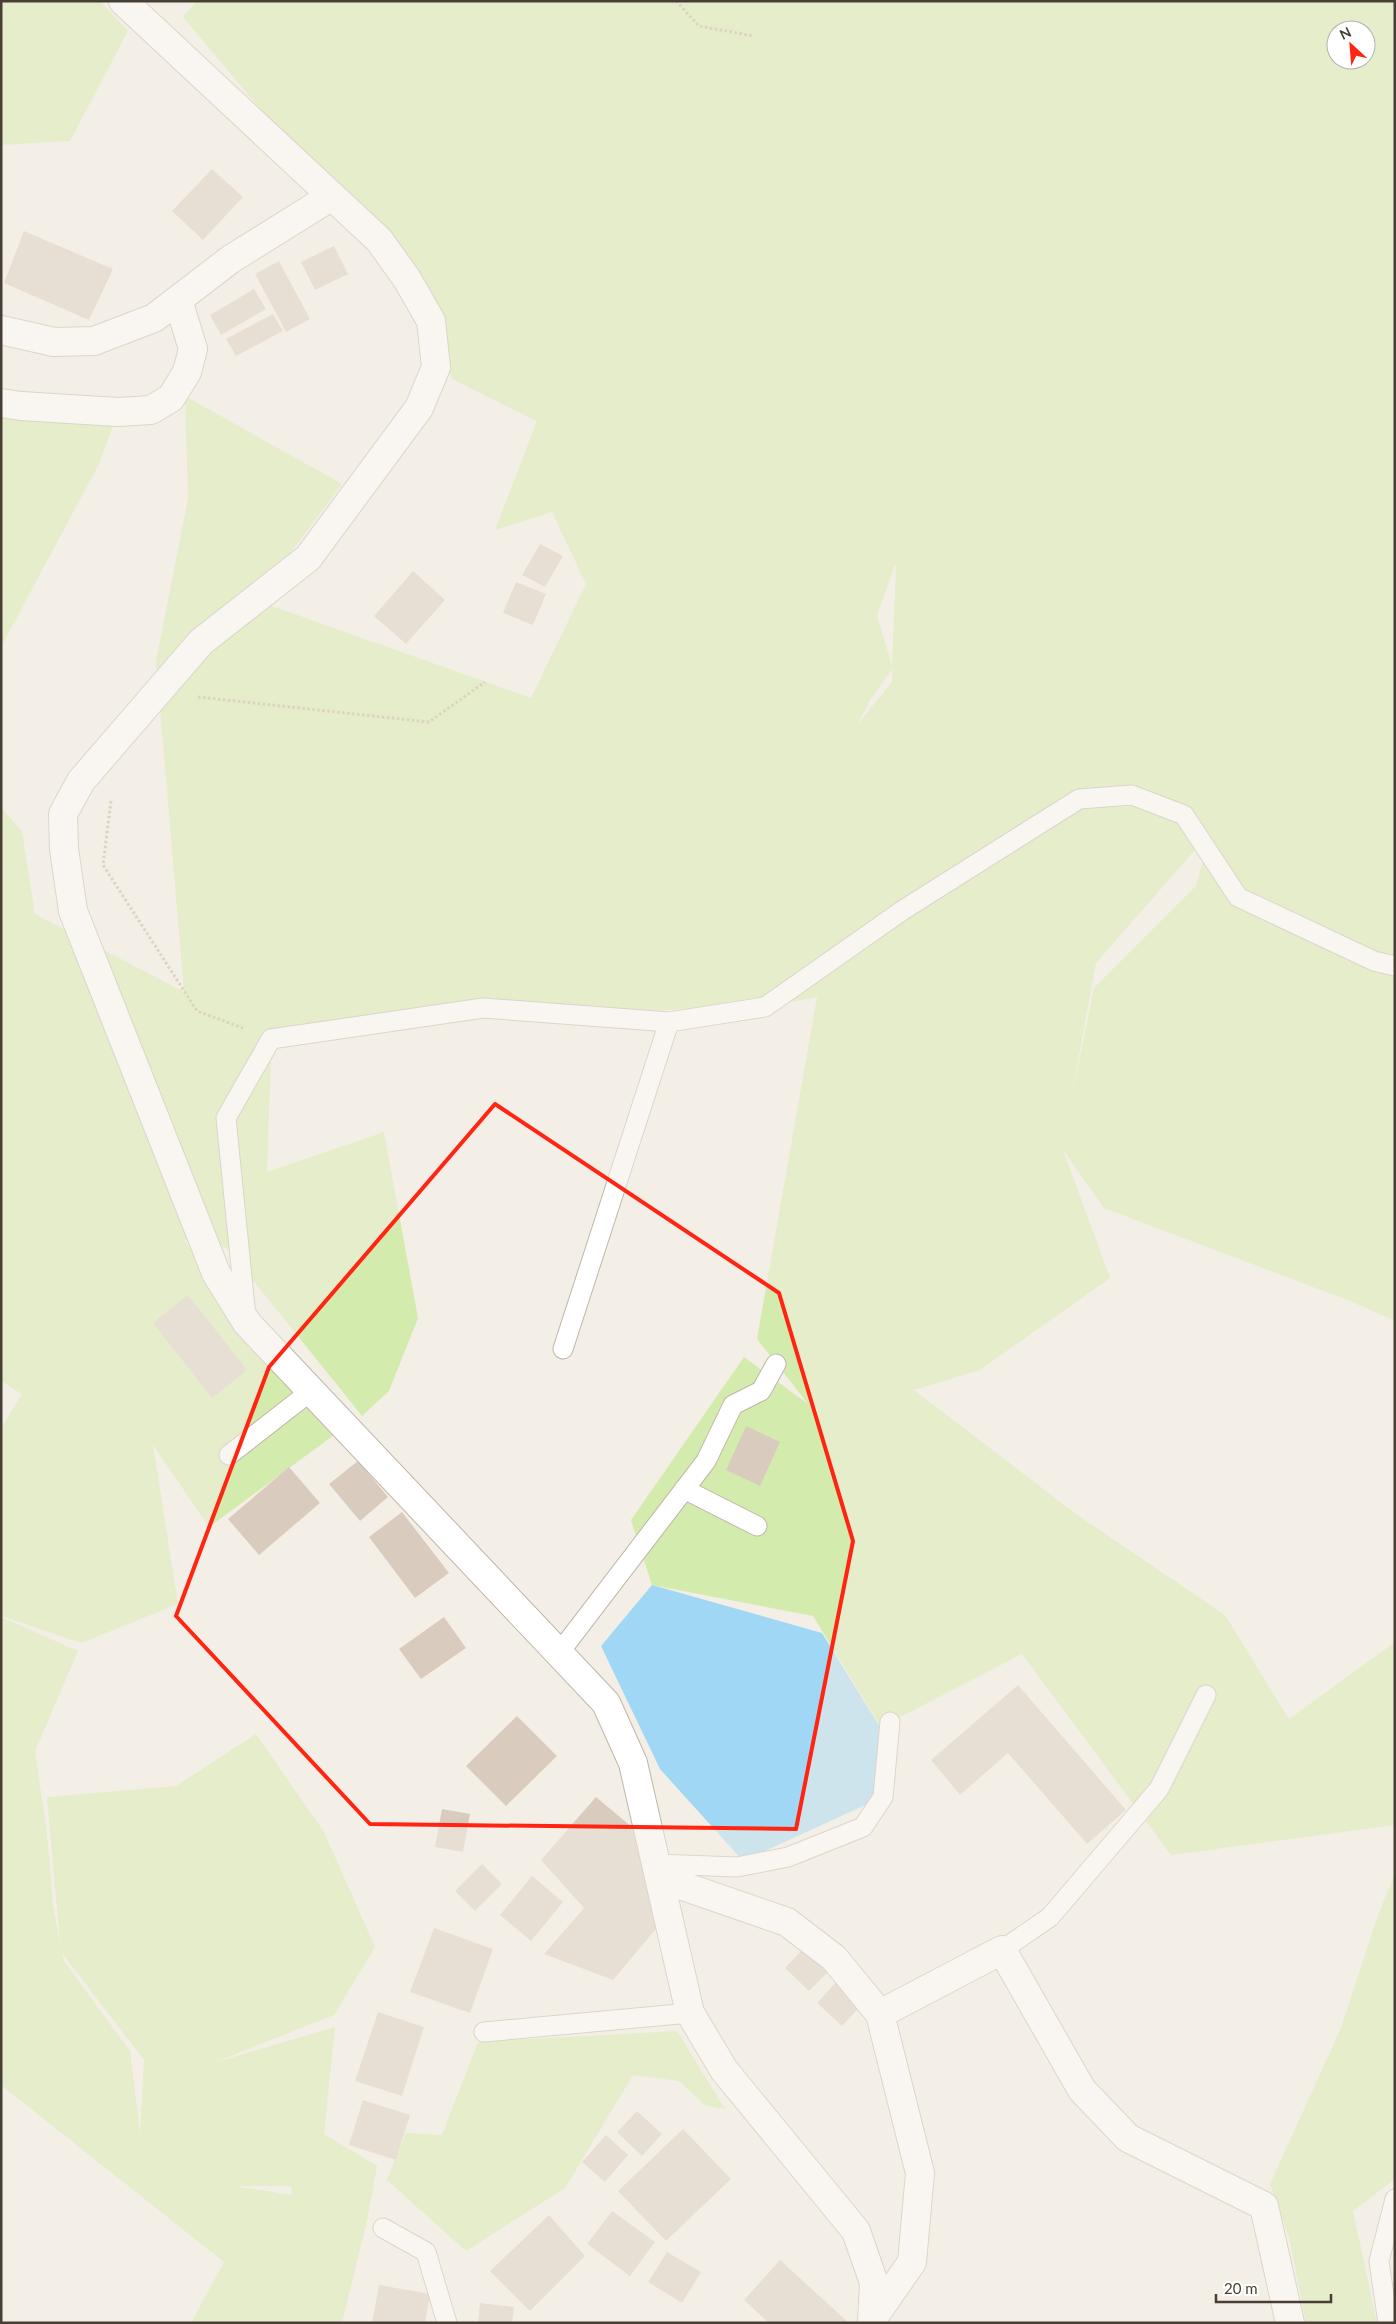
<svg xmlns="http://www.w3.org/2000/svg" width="1396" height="2324" viewBox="0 0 1396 2324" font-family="Lato,sans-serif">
<rect width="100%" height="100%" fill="#f4efe6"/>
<!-- green -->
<path fill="#d3ebac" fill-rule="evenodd" d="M1 1H100L128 31 70 141 1 145Z
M197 1H1395V1321L1350 1301 1104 1208 1063 1150 1110 1278 980 1370 914 1390 1076 1514 1225 1615 1289 1719 1395 1642V1825L1171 1855 1022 1654 881 1727 813 1616 652 1585 631 1520 744 1357 808 1404 757 1339 817 997 776 1005 272 1028 267 1172 384 1132 418 1318 389 1391 362 1416 227 1248 184 1240 279 1370 334 1435 209 1527 153 1445 178 1604 81 1643 1 1616V1428L22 1394 1 1381V807L22 832 35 914 184 992 156 661 188 499 185 396 342 484 255 600 531 698 586 584 552 512 495 530 537 421 452 379 431 321 349 193 337 200 183 17ZM1336 30H1366V60H1336ZM895 565 896 566 892 666 877 615ZM892 669V682L857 725 872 697ZM1210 833 1196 886 1094 988 1070 1105 1096 963Z
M1 402 118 412 99 464 1 647Z
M1 1617 78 1651 35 1751 47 1834 53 1904 60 1943 47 1797 176 1786 256 1734 324 1832 375 1947 334 2015 213 2063 335 2027 324 2134 377 2166 367 2221 342 2323H191L224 2262 1 2085ZM62 1953 144 2060 140 2134 130 2051 64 1961ZM291 2186 292 2195 240 2187V2186Z
M1395 1873V2179L1353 2211 1377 2323H1306L1289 2237 1270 2184 1341 2028 1377 1918Z
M677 2031 725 2109 706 2106 679 2081 633 2075 565 2188 466 2251 387 2180 406 2133 442 2135 478 2042Z"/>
<!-- water -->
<path fill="#9fd7f4" d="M652 1585 822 1633 880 1727 883 1797 743 1861 660 1769 601 1646Z"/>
<!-- building -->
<path fill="#d9ccbe" d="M212 169 243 197 203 240 172 211Z
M24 231 113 269 89 320 4 283Z
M334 246 348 274 315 290 301 262Z
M279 261 310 319 286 332 255 274Z
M254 289 266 309 221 335 210 315Z
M273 314 283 331 236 356 226 339Z
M540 544 563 556 545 587 522 575Z
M413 571 445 600 406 644 374 616Z
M516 582 546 594 533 625 503 613Z
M188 1295 247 1370 212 1398 153 1323Z
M746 1426 780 1442 760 1486 726 1470Z
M358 1461 388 1497 360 1521 329 1484Z
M289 1467 320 1503 259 1555 228 1519Z
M402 1512 449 1573 415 1598 369 1537Z
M444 1617 466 1648 421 1679 399 1649Z
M1018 1685 1126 1810 1087 1844 1008 1753 960 1795 931 1760Z
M517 1716 557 1756 506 1806 466 1766Z
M596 1797 639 1833 661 1923 613 1980 544 1954 584 1908 541 1860Z
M442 1809 470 1814 463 1852 435 1847Z
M482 1864 502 1884 475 1911 455 1891Z
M532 1876 563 1902 531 1941 500 1915Z
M434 1928 493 1949 470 2013 410 1992Z
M805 1947 830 1970 809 1991 785 1968Z
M837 1981 862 2005 842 2026 817 2003Z
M378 2012 424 2027 402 2096 355 2081Z
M363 2100 410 2115 396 2160 349 2145Z
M637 2111 662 2134 642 2156 617 2132Z
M683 2129 731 2179 666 2241 618 2191Z
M606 2135 628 2155 605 2182 582 2162Z
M612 2211 655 2242 630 2276 587 2244Z
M549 2215 585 2256 530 2311 490 2271Z
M667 2252 701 2272 682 2303 648 2282Z
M780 2260 849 2323H769L744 2300Z
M379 2285 430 2294 425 2323H372Z
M480 2303 514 2307 512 2323H478Z"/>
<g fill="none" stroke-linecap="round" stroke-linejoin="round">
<!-- lane casing -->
<g stroke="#c0b6a8" stroke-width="21">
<path id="lane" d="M669 1022 765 1007 903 910 1079 799 1132 795 1184 815 1238 897 1374 961 1395 966
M246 1317 226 1118 271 1039 483 1008 669 1022 563 1349
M229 1455 311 1391
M684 1489 757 1526
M559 1653 706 1461 733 1405 761 1391 776 1364
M656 1864 737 1867 788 1857 863 1827 883 1797 890 1722
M1002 1950 1050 1917 1159 1789 1206 1695
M484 2032 690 2013
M383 2228 426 2252 447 2323
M1388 2323 1379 2261 1395 2199"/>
</g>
<!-- street casing -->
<g stroke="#c0b6a8" stroke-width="30">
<path id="street" d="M123 1 379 240 407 279 431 321 436 367 419 408 308 558 201 642 81 781 63 814 64 849 73 911 216 1273 247 1323 606 1703 633 1763 690 2013 724 2070 856 2231 874 2283 872 2323
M1 330 54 342 94 341 154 318 231 259 332 196
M1 403 21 406 118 412 151 410 171 398 187 372 193 349 178 300
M660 1878 787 1922 834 1958 880 2014
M873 2318 912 2262 920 2173 880 2014 1002 1950 1082 2090 1128 2138 1264 2206 1290 2323"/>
</g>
<!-- path -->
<path stroke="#c2b198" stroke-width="3" stroke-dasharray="2.5 2.5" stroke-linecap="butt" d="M676 1 699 26 754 36
M198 697 429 722 485 682
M111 801 103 865 197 1011 243 1028"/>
<!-- lane -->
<use href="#lane" stroke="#fff" stroke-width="19"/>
<!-- street -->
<use href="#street" stroke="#fff" stroke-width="28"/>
</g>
<!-- marked area -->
<path d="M0 0H1396V2324H0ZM495 1104 779 1293 853 1541 796 1829 370 1824 176 1616 269 1367Z" fill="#f4efe6" fill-opacity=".55" fill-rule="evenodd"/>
<path fill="none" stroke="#ff2512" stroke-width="4" stroke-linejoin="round" d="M495 1104 779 1293 853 1541 796 1829 370 1824 176 1616 269 1367Z"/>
<!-- border -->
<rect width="1396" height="2324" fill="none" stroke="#473f35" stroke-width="5"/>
<!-- north arrow -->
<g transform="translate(1351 45) rotate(334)"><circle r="24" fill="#ffffff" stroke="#b5b2ae"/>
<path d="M0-4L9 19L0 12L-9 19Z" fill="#ff2512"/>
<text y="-8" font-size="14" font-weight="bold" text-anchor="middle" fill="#473f35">N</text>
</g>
<!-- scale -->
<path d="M1216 2294v8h115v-8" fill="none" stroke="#473f35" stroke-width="2.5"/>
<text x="1224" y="2294" font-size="15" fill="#473f35" stroke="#ffffff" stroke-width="4" paint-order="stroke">20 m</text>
</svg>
